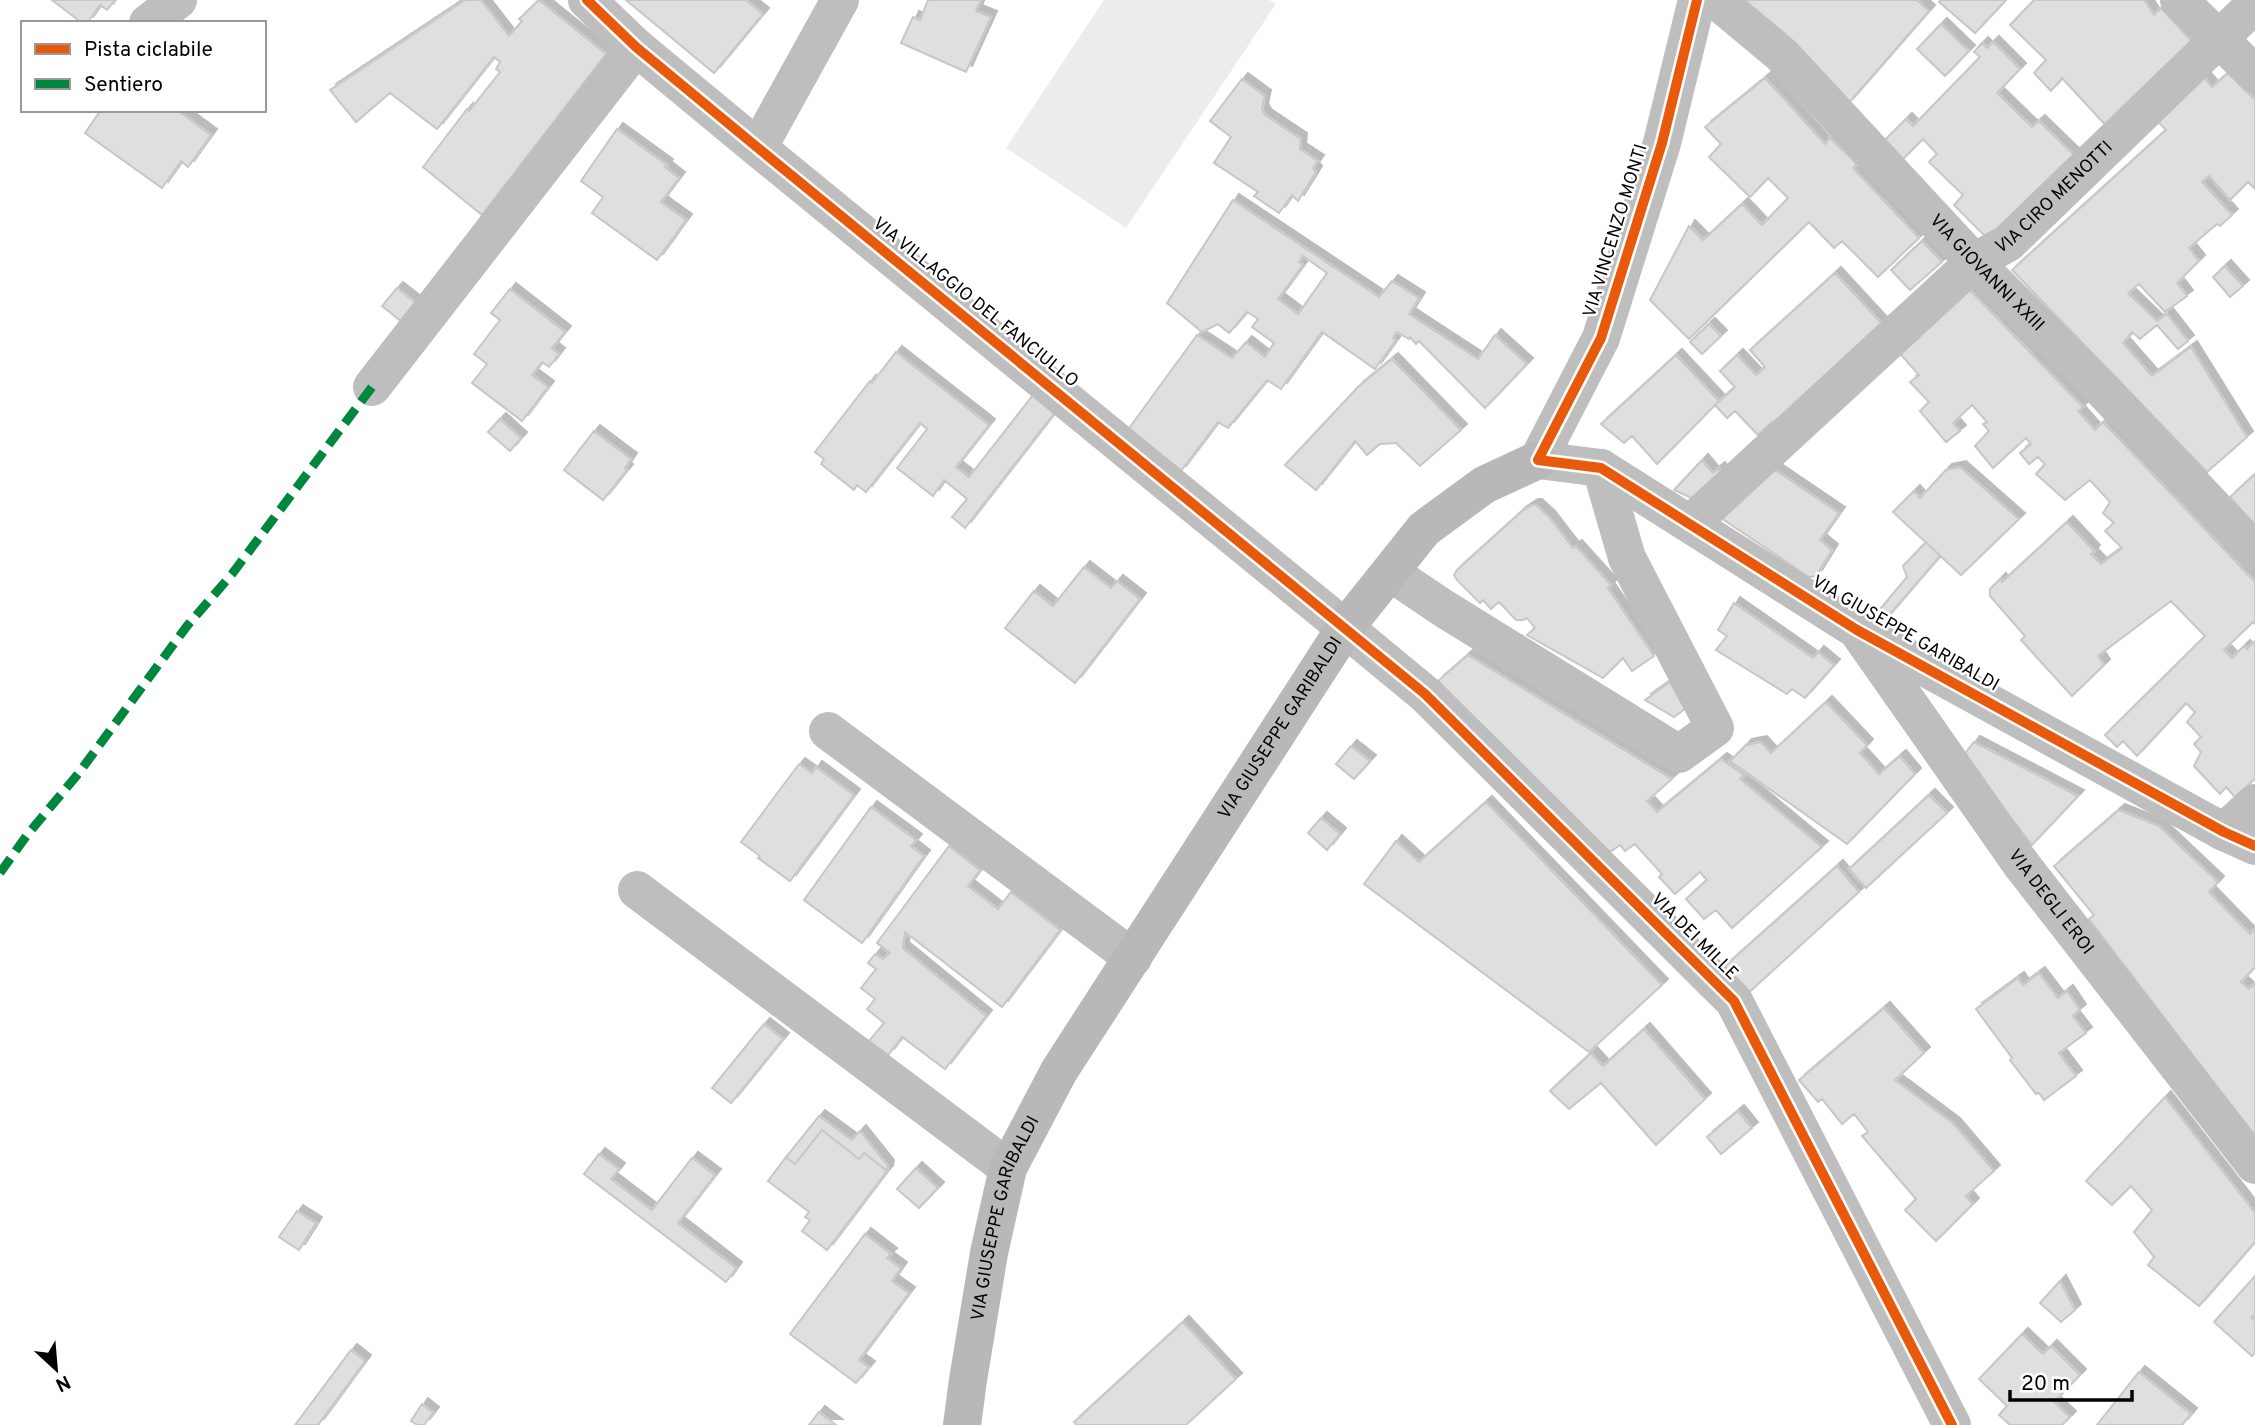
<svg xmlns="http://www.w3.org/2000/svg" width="2255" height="1425" viewBox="0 0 2255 1425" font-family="Overpass,sans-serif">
<defs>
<filter id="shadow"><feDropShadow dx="6" dy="-6" stdDeviation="0" flood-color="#0004"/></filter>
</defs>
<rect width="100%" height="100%" fill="#fff"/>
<!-- green -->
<path fill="#ececec" d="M1104 0H1269L1276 4 1126 228 1006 148Z"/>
<!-- building -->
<path fill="#dfdfdf" stroke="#c7c7c7" stroke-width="2" fill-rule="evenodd" filter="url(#shadow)" d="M52 0H115L107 10 100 5 87 23H82Z
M465 0H481L509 36 522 21 519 19 539 0 606 54 482 215 423 167 467 109 469 111 500 72 496 69 500 62 494 57 437 129 390 93 356 122 330 90Z
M626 0H746L763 14 714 73Z
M928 0H981L976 11 991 17 966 72 901 43 913 17 920 20Z
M1745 0H1917L1929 11 1847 105Z
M1941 0H2006L1975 33 1939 2Z
M2034 0H2144L2154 15 2161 8 2199 49 2111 131 2062 78 2051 91 2034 73 2046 60 2010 25Z
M1941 24 1969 51 1945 76 1917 49Z
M1993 42 2020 69 1997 93 2032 127 2039 121 2075 156 1991 242 1954 205 1963 195 1929 162 1937 154 1923 139 1902 160 1883 142 1906 119 1913 126 1980 57 1974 52 1982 43 1987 48Z
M2200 73 2212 87 2228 73 2255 100V189L2248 182 2230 200 2209 176 2202 182 2232 215 2220 226 2217 224 2189 248 2199 261 2177 283 2187 296 2165 312 2139 284 2128 293 2157 321 2167 314 2188 341 2178 349 2157 325 2140 339 2132 332 2123 343 2152 376 2191 347 2247 437 2207 472 2012 270 2166 130 2153 116Z
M1765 78 1825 144 1830 138 1857 164 1853 168 1919 238 1878 277 1842 241 1834 248 1809 222 1689 339 1650 300 1689 226 1703 240 1742 204 1762 225 1788 198 1768 178 1750 197 1709 157 1721 144 1705 127Z
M1242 79 1265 96 1262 109 1265 115 1301 139 1300 149 1318 161 1313 168 1316 172 1298 201 1292 195 1279 213 1254 196 1258 192 1214 163 1231 137 1210 121Z
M101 110H177L211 135 188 167 181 161 162 188 85 133Z
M617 129 667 165 665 167 679 178 661 202 686 220 657 260 592 213 603 197 581 181Z
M1233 200 1379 297 1392 281 1419 298 1409 314 1478 359 1495 335 1527 364 1485 408 1419 341 1416 344 1410 337 1409 339 1397 332 1393 338 1396 340 1375 369 1322 332 1281 389 1267 380 1228 428 1218 422 1180 472 1127 431 1197 335 1232 358 1246 342 1265 357 1274 343 1252 327 1258 319 1247 312 1229 333 1218 324 1202 332 1167 303ZM1303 256 1327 273 1298 314 1278 299 1303 265 1299 262Z
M1922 241 1942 262 1910 290 1891 270Z
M2225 266 2243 286 2230 297 2213 277Z
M1835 273 1883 325 1773 424 1772 422 1758 435 1735 411 1727 418 1715 405 1735 387 1720 371 1737 355 1756 375 1765 367 1750 350Z
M1967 287 2083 407 2078 411 2095 430 2103 422 2255 582V624L2253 622 2224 650 2232 658 2244 646 2247 649 2255 641V779L2235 797 2226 787 2220 794 2194 766 2201 752 2194 744 2201 737 2187 722 2195 712 2186 703 2137 756 2123 741 2117 747 2105 735 2205 636 2171 601 2098 656 2104 665 2072 696 2021 640 2025 636 1990 596V589L2000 579 2002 582 2067 522 2094 551 2091 554 2101 564 2122 548 2105 531 2114 523 2103 513 2110 502 2090 480 2065 500 2036 474 2045 464 2038 457 2029 464 2020 453 2031 444 2026 438 1993 468 1975 446 1989 431 1983 424 1987 422 1972 405 1953 423 1960 431 1946 442 1920 411 1929 402 1910 382 1919 375 1895 348Z
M397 288 416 303 401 321 382 306Z
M510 289 565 332 552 348 559 354 549 367 542 362 532 375 548 387 522 421 472 383 487 364 474 354 500 320 491 313Z
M1709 324 1721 336 1702 354 1690 342Z
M896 352 989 425 956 467 969 477 1033 395 1055 412 965 528 952 517 967 499 944 480 933 496 897 468 927 429 920 423 866 492 857 485 854 490 821 464 824 459 815 452 870 381 872 383Z
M1676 355 1719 401 1657 464 1632 436 1624 443 1601 424Z
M1392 359 1461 430 1420 466 1396 443 1380 444 1367 455 1355 441 1316 490 1285 465 1358 387Z
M500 419 521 438 510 451 488 432Z
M594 431 631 459 625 468 627 470 603 500 564 470Z
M1702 460 1713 473 1719 468 1726 478 1700 502 1674 490Z
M1768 465 1839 513 1820 540 1832 550 1816 576 1809 577 1715 514Z
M1960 467 2019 519 1961 575 1893 512 1914 491 1920 498 1946 470Z
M2255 474V526L2230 497Z
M1532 505H1536L1549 517 1573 548 1576 546 1611 585 1608 588 1654 656 1632 671 1623 658 1603 678 1527 635 1535 628 1527 618 1523 620H1516L1499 602 1491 609 1483 600 1480 603 1457 580 1454 575 1457 570 1521 512Z
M1926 542 1940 556 1884 621 1876 614 1907 577 1903 566Z
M1084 567 1111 588 1117 581 1140 599 1075 683 1005 628 1034 591 1053 606Z
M1734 603 1813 658 1818 652 1834 665 1805 698 1792 689 1787 694 1716 650 1727 636 1718 630Z
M1468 655 1672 779 1647 801 1657 812 1721 759 1744 775 1740 779 1822 847 1732 928 1716 910 1704 919 1686 899 1707 880 1700 872 1675 894 1659 877 1662 874 1635 844 1625 851 1620 845 1610 852 1438 681Z
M1670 682 1685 709 1674 717 1645 700Z
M1826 702 1867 745 1860 753 1879 774 1900 756 1915 774 1847 844 1730 761 1746 745 1761 742 1771 753Z
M1974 742 2078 796 2032 845 1963 756Z
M1351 746 1370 761 1354 779 1336 764Z
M799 764 812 773 816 767 854 795 790 881 758 858 760 856 741 842Z
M1929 795 1947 813 1866 888 1849 869Z
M1486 802 1662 985 1589 1052 1364 884 1396 841 1419 862Z
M871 807 916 840 911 846 924 856 862 943 804 900Z
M2119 810 2159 826 2218 882 2209 892 2250 934 2255 929V967L2241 982 2249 989 2255 983V1137L2089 919 2094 915 2054 866Z
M1321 818 1340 834 1327 850 1308 833Z
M949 846 980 870 968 886 998 909 1011 892 1060 930 1002 1007 905 932 903 948 986 1016 945 1069 902 1037 888 1055 869 1041 884 1023 867 1009 875 999 861 988 876 969 868 963 875 954 883 959 890 953 877 943Z
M1837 866 1859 892 1744 997 1723 968Z
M2039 973 2058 998 2067 991 2080 1010 2073 1016 2086 1033 2059 1053 2076 1076 2044 1100 2039 1093 2036 1094 2010 1060 2012 1058 1976 1009 2018 978 2023 985Z
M1884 1008 1924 1053 1895 1080 1954 1124 1994 1171 1966 1196 1973 1204 1936 1241 1905 1210 1916 1199 1862 1136 1868 1132 1854 1114 1842 1124 1822 1099 1818 1102 1799 1080Z
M764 1024 783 1039 731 1103 712 1088Z
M1644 1029 1705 1099 1656 1145 1601 1083 1569 1109 1550 1091 1591 1053 1603 1066Z
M2165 1097 2255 1213V1242L2199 1306 2148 1265 2154 1257 2134 1232 2152 1210 2131 1186 2112 1205 2086 1181Z
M1738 1111 1752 1128 1721 1154 1707 1137Z
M819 1116 852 1140 860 1131 888 1166 887 1171 864 1153 859 1159 822 1130 795 1164 786 1157Z
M822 1130 859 1159 864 1153 887 1171 827 1250 802 1231 810 1220 805 1217 809 1212 768 1181 786 1157 795 1164Z
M599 1154 619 1169 611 1179 652 1210 692 1158 715 1175 678 1223 736 1268 726 1282 584 1174Z
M916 1168 938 1188 919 1208 897 1189Z
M297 1211 316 1223 299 1250 279 1237Z
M865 1234 891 1254 887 1258 901 1268 892 1281 909 1293 859 1360 869 1367 856 1383 790 1334Z
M2255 1276V1314L2251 1318 2255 1321V1353L2252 1356 2214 1322Z
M2060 1281 2075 1310 2061 1322 2040 1303Z
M1183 1322 1236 1379 1186 1425H1077L1074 1422Z
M2022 1334 2043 1354 2051 1346 2080 1375 2054 1402 2070 1417 2062 1425H2010L1999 1415 2007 1406 1979 1379Z
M351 1350 365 1361 318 1425H295Z
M2139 1372 2191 1414 2182 1425H2097Z
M422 1404 433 1413 424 1425H418L411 1421Z
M819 1412 836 1425H809Z"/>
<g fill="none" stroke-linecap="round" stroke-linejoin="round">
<!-- minor -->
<g stroke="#bebebe" stroke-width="38">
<path id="s1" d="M1716 0 1782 55 1974 262 2100 387 2255 551"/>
<path d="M2179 0 2255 74"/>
<path d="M148 23 178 0"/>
<path d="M758 148 840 0"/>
<path d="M372 387 636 47"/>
<path d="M1538 460 1601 338 1662 143 1697 0"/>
<path id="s2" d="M1690 524 1974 262 2008 243 2255 4"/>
<path d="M1391 573 1443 608 1679 754 1715 728 1627 558 1601 468"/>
<path d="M1345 628 1425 694 1734 1001 1952 1425"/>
<path id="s3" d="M1857 630 2021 864 2255 1165"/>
<path d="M828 731 1133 958"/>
<path d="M2224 832 2255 803"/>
<path d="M637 890 1008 1168"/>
</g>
<!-- tertiary -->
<path stroke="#bebebe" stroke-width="38" d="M587 0 636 47 758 148 1345 628
M1538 460 1601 468 1857 630 2224 832 2255 846"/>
<!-- secondary -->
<path stroke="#b8b8b8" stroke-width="38" id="s4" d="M962 1425 968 1380 989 1253 1008 1168 1059 1071 1345 628 1424 529 1484 485 1538 460"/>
<!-- quiet -->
<path stroke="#00873e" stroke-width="9" stroke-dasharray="18 9" stroke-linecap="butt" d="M0 873 27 835 78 774 187 626 232 574 372 387"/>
<!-- cycleway casing -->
<g stroke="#fff" stroke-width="15">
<path id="cycleway" d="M587 0 636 47 758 148 1425 694 1734 1001 1952 1425
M1697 0 1662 143 1601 338 1538 460 1601 468 1857 630 2224 832 2255 846"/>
</g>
<!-- cycleway -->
<use href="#cycleway" stroke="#e8590c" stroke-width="10"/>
</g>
<g text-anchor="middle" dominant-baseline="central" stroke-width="5" stroke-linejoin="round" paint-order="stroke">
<!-- street labels -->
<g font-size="18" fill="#000" stroke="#fff">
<text stroke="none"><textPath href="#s2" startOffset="490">VIA CIRO MENOTTI</textPath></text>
<text transform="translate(1616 231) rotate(-73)">VIA VINCENZO MONTI</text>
<text stroke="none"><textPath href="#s1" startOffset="385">VIA GIOVANNI XXIII</textPath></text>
<text transform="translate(975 303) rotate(39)">VIA VILLAGGIO DEL FANCIULLO</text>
<text transform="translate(1905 634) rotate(30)">VIA GIUSEPPE GARIBALDI</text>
<text stroke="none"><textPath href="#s4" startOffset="779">VIA GIUSEPPE GARIBALDI</textPath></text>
<text stroke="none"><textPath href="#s3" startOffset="334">VIA DEGLI EROI</textPath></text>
<text transform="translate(1694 937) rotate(45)">VIA DEI MILLE</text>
<text stroke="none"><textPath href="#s4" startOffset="212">VIA GIUSEPPE GARIBALDI</textPath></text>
</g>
</g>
<!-- legend -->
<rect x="21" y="21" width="245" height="91" fill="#ffffff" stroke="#999999" stroke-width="2"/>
<rect x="35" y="44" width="35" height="10" fill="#e8590c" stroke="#999999" stroke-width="2"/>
<text x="84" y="56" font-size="21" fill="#000000">Pista ciclabile</text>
<rect x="35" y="79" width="35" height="10" fill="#00873e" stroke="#999999" stroke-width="2"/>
<text x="84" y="91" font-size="21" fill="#000000">Sentiero</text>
<!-- north arrow -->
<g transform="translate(56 1369) rotate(154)" stroke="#ffffff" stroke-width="5" paint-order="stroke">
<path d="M0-5L12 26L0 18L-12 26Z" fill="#000000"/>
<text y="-10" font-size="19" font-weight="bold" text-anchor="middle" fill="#000000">N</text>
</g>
<!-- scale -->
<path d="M2010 1390v10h122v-10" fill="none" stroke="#000000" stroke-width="3.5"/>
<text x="2021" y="1390" font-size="21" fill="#000000" stroke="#ffffff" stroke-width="5" paint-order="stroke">20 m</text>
</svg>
